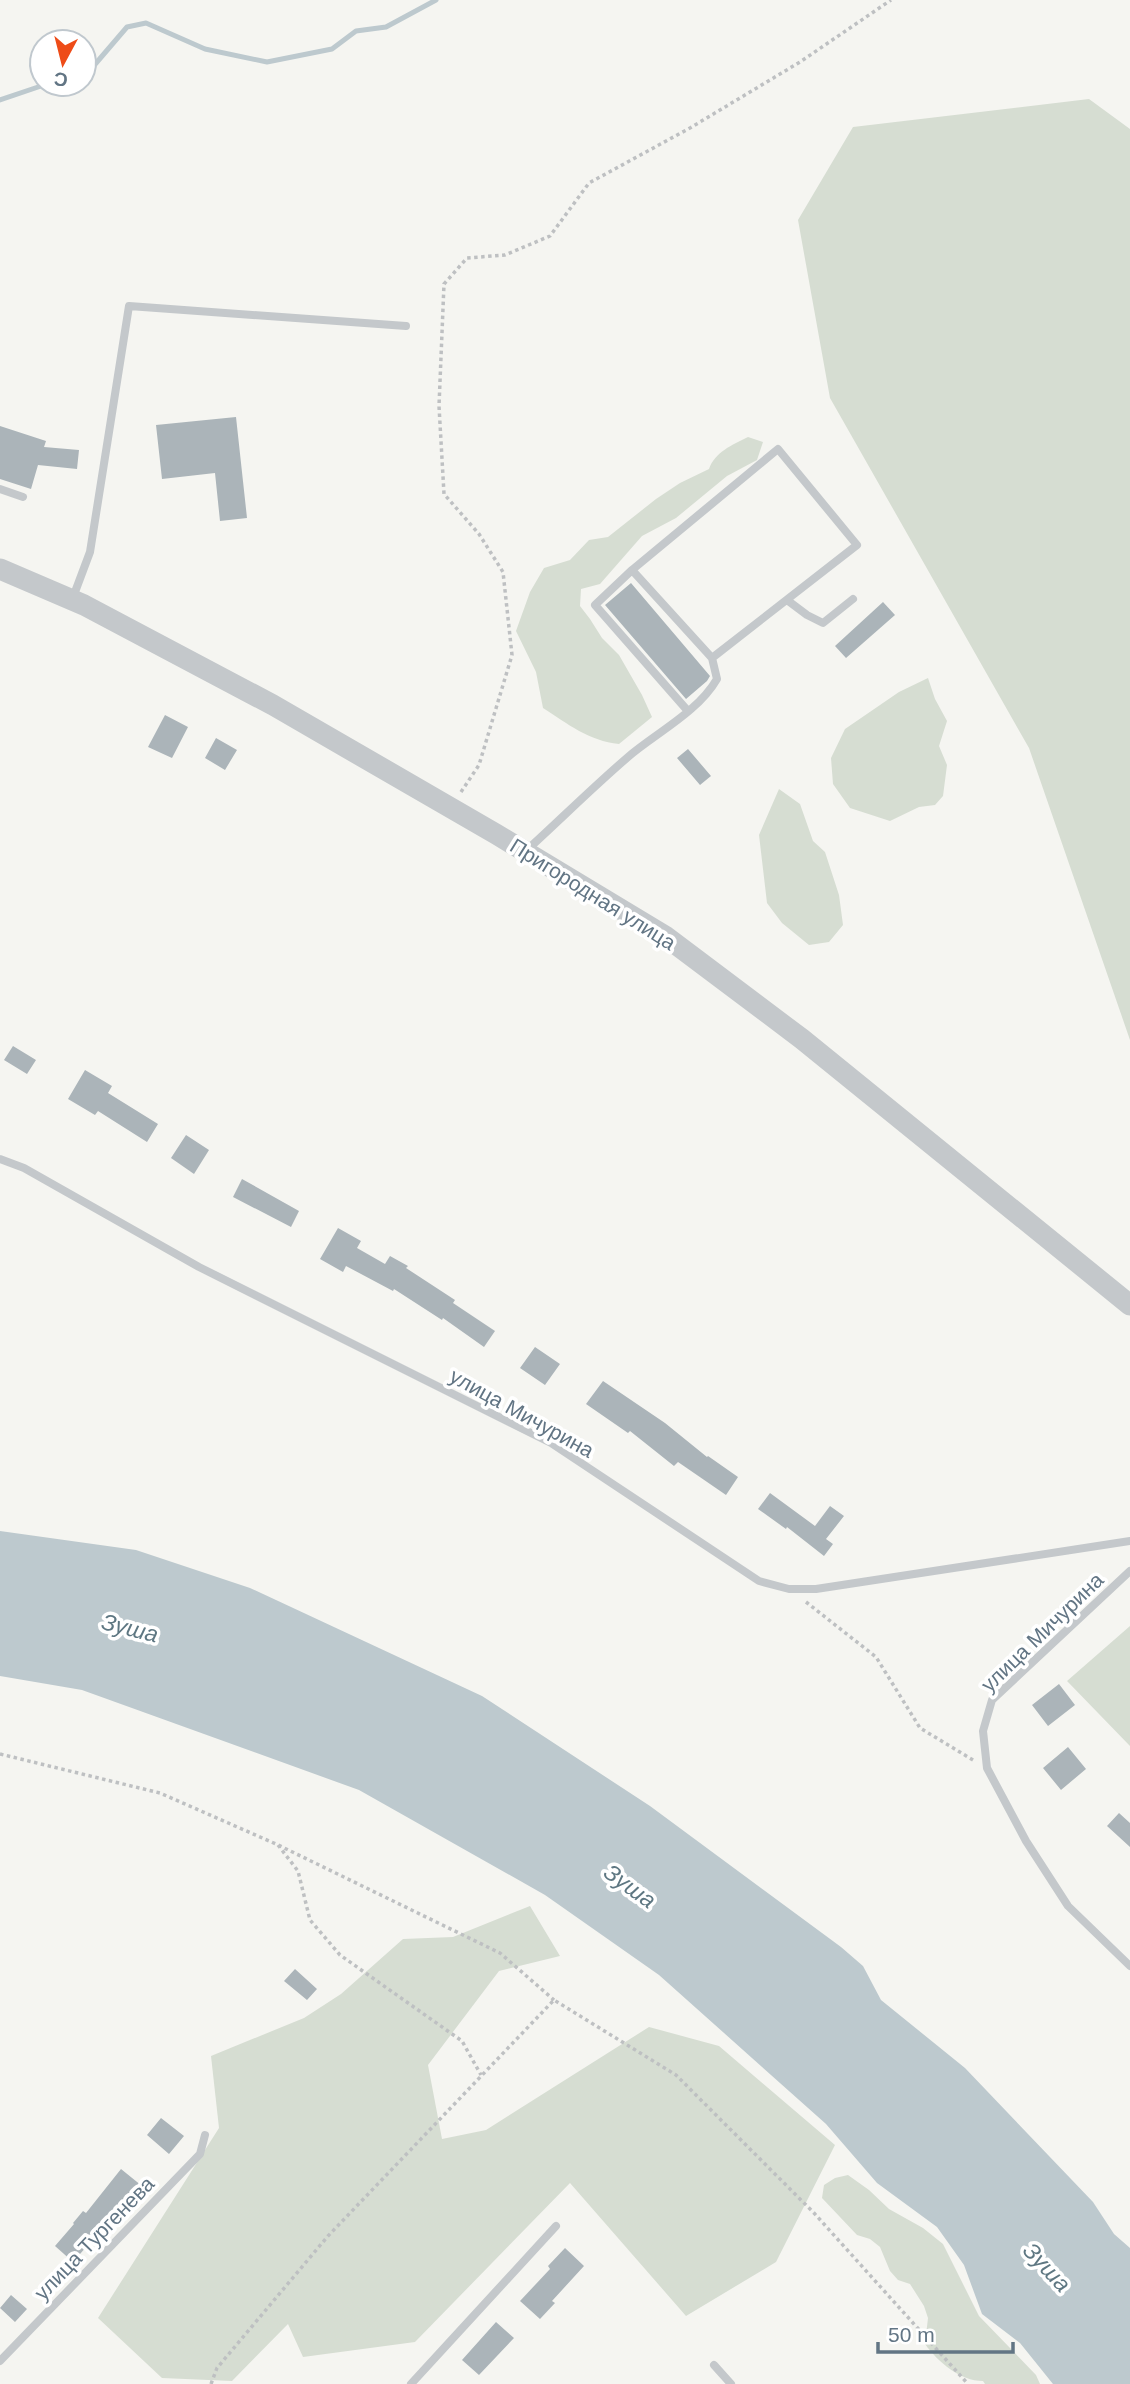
<svg xmlns="http://www.w3.org/2000/svg" width="1130" height="2384" viewBox="0 0 1130 2384" font-family="Arial,sans-serif">
<rect width="100%" height="100%" fill="#f5f5f1"/>
<!-- green -->
<path fill="#d6ddd2" d="M1089 99 1130 129V1040L1029 748 830 398 798 220 853 127Z
M748 437 763 442 757 460 727 476 676 518 642 536 600 584 581 589 580 606 590 619 602 638 619 655 642 695 652 717 619 744C589 741 568 724 543 708L536 672 516 631 530 592 544 568 570 560 589 540 608 537 656 499 680 483 709 469C715 452 732 445 748 437Z
M928 678 935 699 947 721 939 746 947 765 943 796 935 805 919 807 890 821 850 808 833 784 831 758 845 729 899 692Z
M779 789 800 804 813 841 825 852 839 895 843 925 829 942 809 945 782 923 767 903 759 835Z
M1130 1626V1746L1067 1681Z
M530 1906 560 1956 499 1971 428 2065 442 2139 486 2130 649 2027 719 2046 835 2145 776 2262 686 2316 570 2183 415 2342 303 2357 288 2324 232 2381 162 2378 98 2318 219 2128 211 2056 304 2018 341 1994 403 1939 453 1937Z
M848 2175 869 2190 889 2209 923 2228 943 2244 979 2316 1036 2375 1040 2384H985L983 2381C960 2381 938 2362 925 2344L928 2318 924 2306 910 2284 898 2280 890 2271 880 2247 870 2239 857 2235 822 2198 824 2185 835 2178Z"/>
<!-- water -->
<path fill="#bdc9ce" d="M0 1531 136 1550 250 1588 482 1696 650 1806 841 1947 863 1966 881 2000 965 2068 1093 2202 1114 2234 1130 2248V2384H1053L1020 2343 982 2314 964 2265 937 2227 877 2183 826 2124 659 1975 545 1895 359 1790 82 1690 0 1676Z"/>
<g fill="none" stroke-linecap="round" stroke-linejoin="round">
<!-- stream -->
<path stroke="#bdc9ce" stroke-width="5" d="M84 71 91 69 127 27 146 23 205 49 267 62 332 49 356 31 386 27 436 0
M0 100 47 84"/>
</g>
<!-- building -->
<path fill="#abb4b9" d="M236 417 247 518 220 521 215 473 162 479 156 425Z
M0 426 46 441 44 447 79 450 77 469 38 465 31 489 0 479Z
M631 583 710 676 707 681 686 699 605 605Z
M883 602 895 615 846 658 835 646Z
M165 715 188 727 172 758 148 747Z
M216 738 237 750 225 770 205 758Z
M688 749 711 776 700 785 677 758Z
M13 1046 36 1060 27 1074 4 1060Z
M85 1070 112 1086 108 1093 158 1124 147 1142 98 1111 95 1115 68 1099Z
M186 1135 209 1150 194 1174 171 1158Z
M242 1179 299 1211 291 1227 233 1197Z
M338 1228 361 1241 357 1248 385 1264 390 1256 408 1266 406 1268 455 1300 453 1303 495 1331 484 1347 443 1318 442 1320 394 1289 393 1291 346 1266 343 1272 320 1259Z
M535 1347 560 1364 545 1385 520 1368Z
M603 1381 665 1423 707 1457 708 1456 738 1477 726 1495 678 1462 674 1466 630 1431 628 1433 586 1404Z
M770 1493 815 1526 830 1506 844 1516 826 1539 833 1544 824 1556 787 1527 786 1529 758 1509Z
M1059 1684 1075 1705 1048 1726 1032 1705Z
M1068 1747 1086 1769 1061 1790 1043 1768Z
M1119 1813 1130 1823V1847L1107 1826Z
M295 1969 317 1989 307 2000 284 1981Z
M161 2118 184 2136 169 2154 147 2135Z
M121 2169 142 2186 131 2199 129 2198 73 2262 55 2246 74 2224 73 2223 83 2211 86 2213Z
M565 2248 584 2266 552 2301 555 2303 540 2319 520 2301 550 2269 548 2266Z
M11 2295 27 2309 15 2322 0 2308Z
M496 2322 514 2338 479 2375 462 2360Z"/>
<g fill="none" stroke-linecap="round" stroke-linejoin="round">
<!-- path -->
<path stroke="#bec0c2" stroke-width="3.5" stroke-dasharray="3.5 3.5" stroke-linecap="butt" d="M461 792 479 765 512 655 503 572 479 534 444 494 439 406 444 284 467 258 505 255 550 236 589 183 690 128 800 62 891 0
M806 1602 876 1657 920 1728 973 1760
M0 1754 160 1793 276 1844 500 1953 554 2000
M278 1845 298 1871 310 1920 340 1955 462 2041 481 2075
M211 2384 217 2368 328 2236 554 2000 676 2075 814 2213 968 2384"/>
<!-- service -->
<path stroke="#c4c8cb" stroke-width="8" d="M0 489 23 497
M632 570 595 605 687 710
M72 600 90 552 129 306 406 326
M787 600 807 615 823 623 853 599
M528 849C561 819 593 787 628 757 656 733 698 712 717 679L712 658 857 545 778 449 632 570 712 658
M0 1159 24 1168 199 1267 551 1443 759 1581 789 1589H816L1130 1541
M1130 1571 992 1700 983 1731 987 1768 1026 1841 1068 1906 1130 1966
M0 2361 200 2154 205 2135
M714 2365 731 2384
M411 2384 556 2226"/>
<!-- tertiary -->
<path stroke="#c4c8cb" stroke-width="21" d="M0 569 84 605 273 705 496 834 665 936 802 1039 1130 1305"/>
</g>
<g text-anchor="middle" dominant-baseline="central" stroke-width="7" stroke-linejoin="round" paint-order="stroke">
<!-- street labels -->
<g font-size="21" fill="#627584" stroke="#fff">
<text transform="translate(593 894) rotate(32)">Пригородная улица</text>
<text transform="translate(522 1413) rotate(29)">улица Мичурина</text>
<text transform="translate(1042 1632) rotate(-44)">улица Мичурина</text>
<text transform="translate(94 2238) rotate(-46)">улица Тургенева</text>
</g>
<!-- water labels -->
<g font-size="23" font-style="italic" fill="#5e7782" stroke="#fff">
<text transform="translate(130 1628) rotate(14)">Зуша</text>
<text transform="translate(630 1886) rotate(36)">Зуша</text>
<text transform="translate(1047 2267) rotate(47)">Зуша</text>
</g>
</g>
<!-- north arrow -->
<g transform="translate(63 63) rotate(187)"><circle r="33" fill="#ffffff" stroke="#c0c8ce" stroke-width="2"/>
<path d="M0-5L12 26L0 18L-12 26Z" fill="#ee4c18"/>
<text y="-10" font-size="19" font-weight="bold" text-anchor="middle" fill="#627584">С</text>
</g>
<!-- scale -->
<path d="M878 2342v10h135v-10" fill="none" stroke="#627584" stroke-width="3.5"/>
<text x="888" y="2342" font-size="21" fill="#627584" stroke="#ffffff" stroke-width="5" paint-order="stroke">50 m</text>
</svg>
